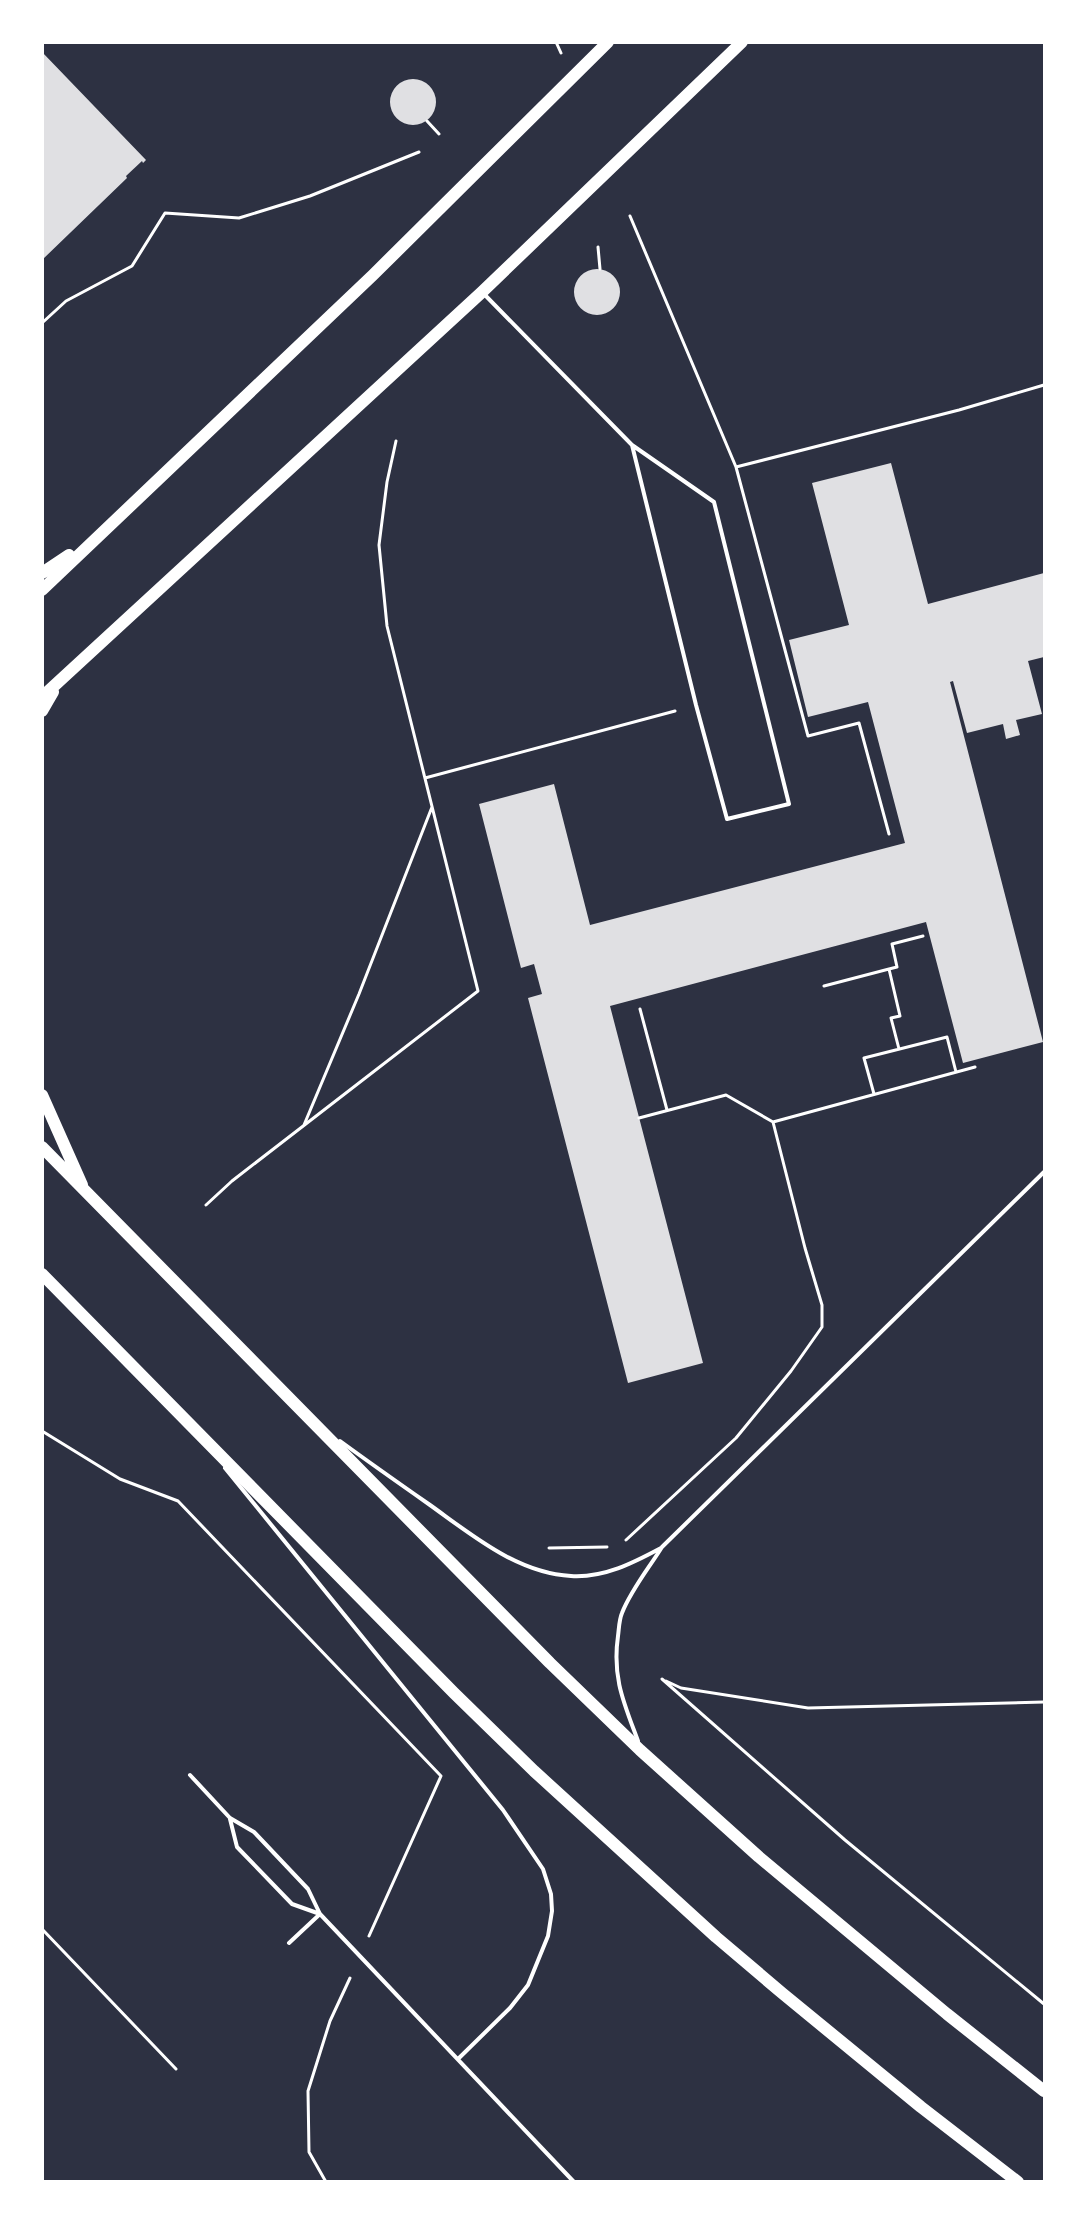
<svg xmlns="http://www.w3.org/2000/svg" width="1087" height="2224" viewBox="0 0 1087 2224" font-family="'Noto Sans',sans-serif">
<rect width="100%" height="100%" fill="#2d3142"/>
<!-- building -->
<path fill="#e0e0e3" d="M42 52 146 160 143 163 142 161 126 176 127 178 42 260Z
M390 102a23 23 0 1 1 46 0a23 23 0 1 1-46 0Z
M574 292a23 23 0 1 1 46 0a23 23 0 1 1-46 0Z
M891 463 928 604 1044 573V657L1028 661 1042 714 1016 720 1020 735 1006 739 1003 724 967 733 953 681 950 682 1043 1042 963 1063 926 922 610 1006 703 1363 628 1383 528 998 542 994 534 964 521 968 479 804 554 784 590 925 905 843 868 702 808 717 789 640 849 625 812 483Z"/>
<g fill="none" stroke-linecap="round" stroke-linejoin="round">
<!-- path -->
<path stroke="#fff" stroke-width="3" d="M556 42 561 53
M427 121 439 134
M630 216 736 467 808 736 859 723 889 834
M598 247 600 269
M42 323 66 301 132 266 165 213 239 218 310 196 419 152
M736 467 959 410 1044 385
M425 778 675 711
M889 969 897 967 892 944 923 936
M824 986 889 969 900 1016 891 1018 899 1049
M640 1009 667 1110
M874 1094 864 1058 947 1037 956 1072
M639 1118 726 1095 773 1122
M304 1125 359 994 432 807
M206 1205 232 1181 478 991 387 626 379 545 387 482 396 441
M42 1431 120 1479 178 1501 441 1776 369 1936
M626 1540 736 1438 791 1371 822 1327V1305L805 1248 773 1122 975 1067
M549 1548 607 1547
M662 1679 845 1840 1044 2004
M666 1681 681 1688 808 1708 1044 1702
M42 1929 176 2069
M326 2182 309 2152 308 2091 330 2021 350 1978"/>
<!-- service -->
<path stroke="#fff" stroke-width="4" d="M483 293 632 445 714 502 789 804 727 819 696 705 632 445
M340 1441C370 1463 400 1484 430 1505 472 1535 517 1573 571 1576 604 1578 633 1563 661 1548
M225 1468 503 1810 543 1869 551 1894 552 1911 548 1936 528 1985 510 2008 458 2059
M638 1741C624 1703 612 1678 618 1636 619 1629 619 1620 622 1613 631 1590 649 1568 662 1547L1044 1172
M190 1775 230 1818 254 1832 308 1889 320 1914 574 2182
M230 1819 237 1847 292 1904 320 1914
M289 1943 320 1914"/>
<!-- primary -->
<path stroke="#fff" stroke-width="12" d="M42 573 69 555
M42 590 373 275 608 42
M42 697 482 292 742 42
M42 711 53 692
M42 1095 82 1185
M42 1147 550 1663 640 1750 759 1857 947 2014 1044 2091
M42 1274 454 1693 534 1771 716 1937 782 1993 921 2107 1018 2182"/>
</g>
<!-- border -->
<rect width="1087" height="2224" fill="none" stroke="#ffffff" stroke-width="88"/>
</svg>
